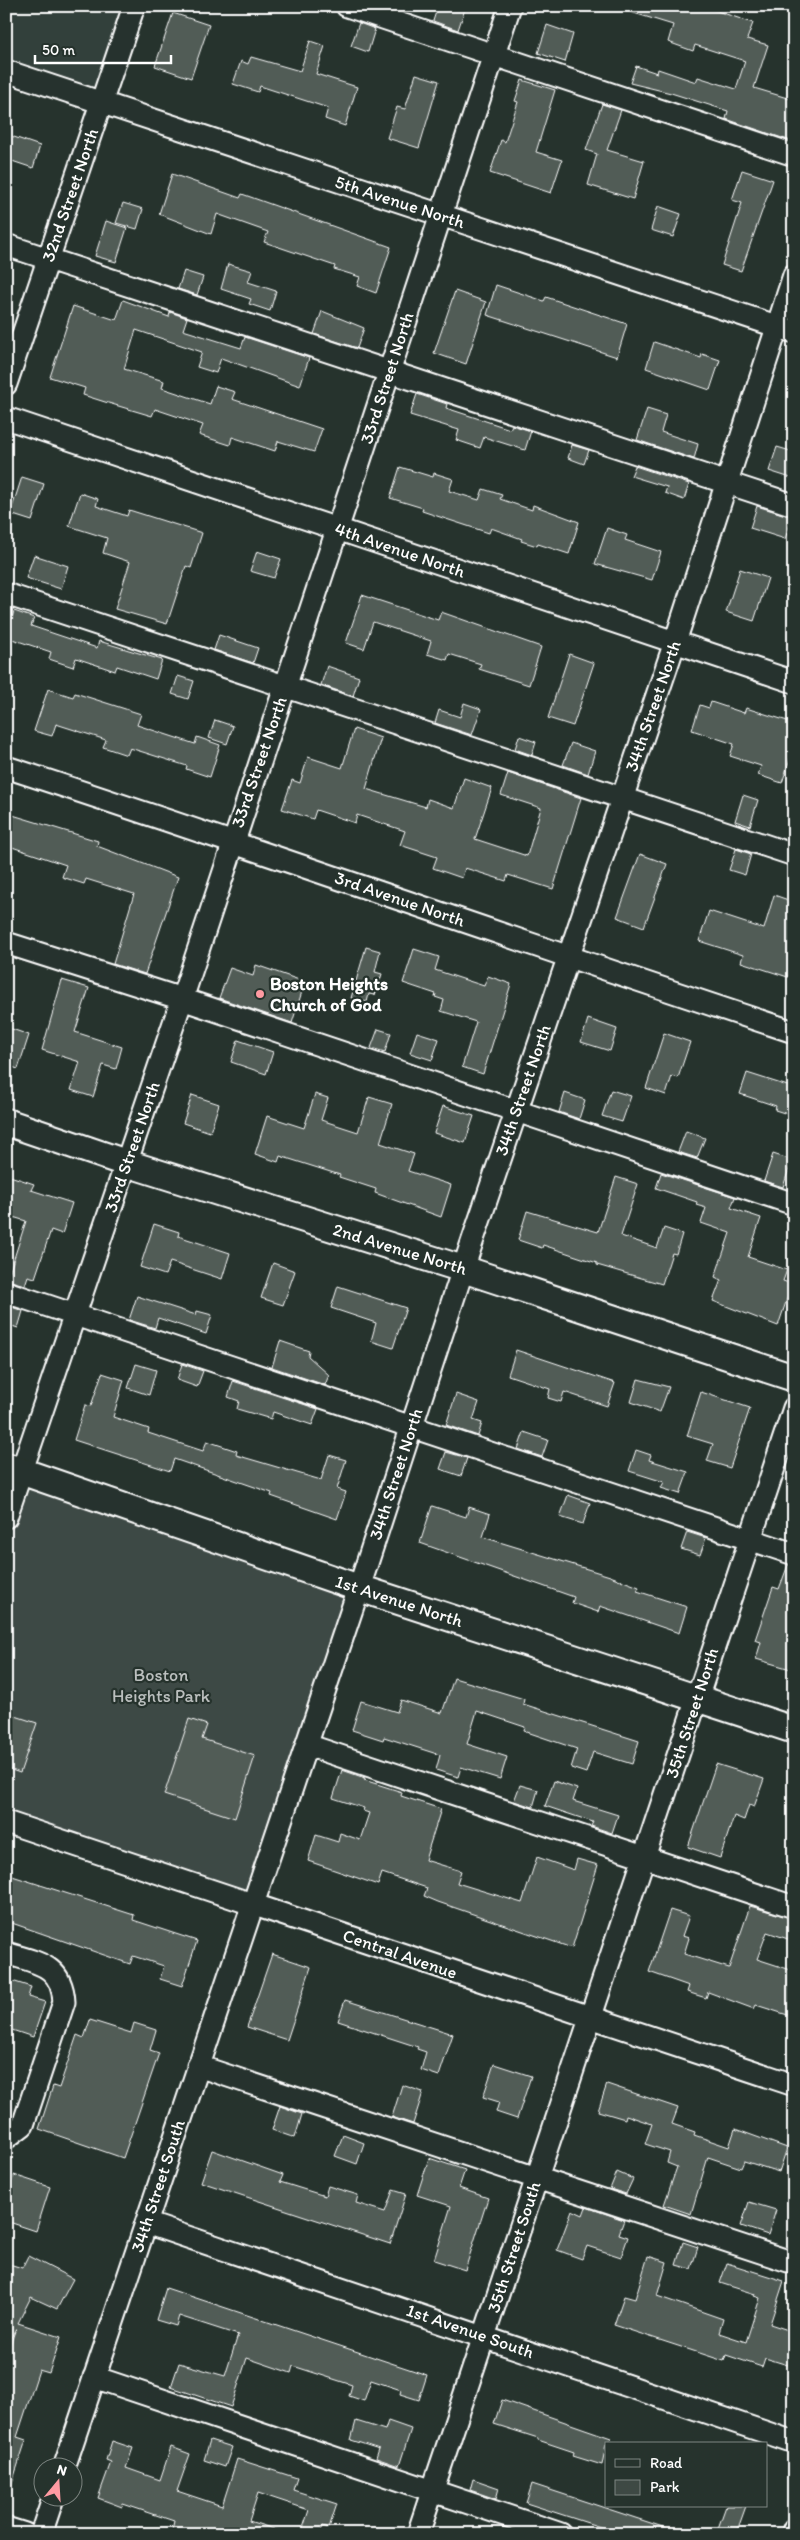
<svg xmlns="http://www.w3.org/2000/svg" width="800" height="2540" viewBox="0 0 800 2540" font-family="Itim,sans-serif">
<rect width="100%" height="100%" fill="#26332d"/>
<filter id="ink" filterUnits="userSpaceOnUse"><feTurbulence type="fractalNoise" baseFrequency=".02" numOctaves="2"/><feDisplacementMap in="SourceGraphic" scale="10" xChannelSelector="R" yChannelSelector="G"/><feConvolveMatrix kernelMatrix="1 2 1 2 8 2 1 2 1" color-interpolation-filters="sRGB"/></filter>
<g filter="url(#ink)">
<!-- built -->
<path fill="#333f3a" d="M6 6H134L101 103 6 71Z"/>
<!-- green -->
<path fill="#3e4944" stroke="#9ea4a2" d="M22 1472 359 1588 253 1904 6 1822V1517Z"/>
<!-- building -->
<path fill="#515c57" stroke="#fff" d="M438 6H466L458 30 433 21Z
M625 6H702L753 23 747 39 768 45 754 88 794 100V142L726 119 728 111 671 93 630 83 636 66 657 73 658 69 696 82 698 77 736 89 745 61 695 45 693 51 668 42 673 25 624 10Z
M173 13 209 25 191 78 155 66Z
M359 23 375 29 368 52 351 46Z
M547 25 573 34 565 62 538 53Z
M310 41 325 46 316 74 357 87 345 126 325 119 328 108 260 86 258 92 233 84 241 61 248 64 251 57 300 71Z
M416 74 439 81 419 148 387 138 397 107 405 109Z
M522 80 555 90 536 152 562 160 551 193 490 173 501 140 505 142 518 102 515 101Z
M602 104 621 110 607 150 644 161 633 199 588 185 597 154 586 150Z
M11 136 40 146 33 168 6 159V150Z
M742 170 773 180 741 271 722 265 742 203 732 200Z
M172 174 240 198 242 194 391 247 376 293 357 286 360 277 334 269 335 266 264 242 268 232 217 214 211 234 159 214Z
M123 203 143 209 137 229 116 223Z
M658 206 681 214 673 237 651 230Z
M106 221 127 228 116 262 95 256Z
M228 264 252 271 248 282 276 291 270 311 249 304 251 299 221 289Z
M184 271 203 277 197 295 178 289Z
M496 285 544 301 546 297 627 324 617 357 487 315Z
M455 291 486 302 466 364 434 353Z
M123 300 169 317 170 312 187 318 183 330 241 348 245 337 309 358 300 386 221 358 216 373 197 367 202 352 136 330 124 369 164 381 162 388 210 404 216 386 235 392 232 399 322 429 314 452 278 441 275 451 232 437 230 445 199 435 203 425 155 409 152 416 105 402 83 395 85 388 50 377 73 306 116 320Z
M322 311 364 328 357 348 314 334Z
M654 342 701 358 702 354 720 360 710 390 646 368Z
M417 394 447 404 446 408 510 429 512 425 531 431 525 450 484 437 480 448 456 440 459 430 410 415Z
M647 409 666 415 661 432 698 444 694 459 637 440Z
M572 445 589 450 584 464 568 458Z
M777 447 794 452V479L769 471Z
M635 466 689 484 684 500 665 493 667 487 631 476Z
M400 467 433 477 434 473 453 479 449 491 479 500 483 489 502 495 500 499 532 510 533 505 579 522 569 554 538 544 537 546 521 541 522 539 491 528 489 533 440 517 422 511 423 508 390 498Z
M22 477 44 484 32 521 10 514Z
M80 493 98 499 96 506 127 516 129 510 202 533 191 568 186 566 167 624 115 609 130 562 103 553 107 538 69 526Z
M757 506 792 517 785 539 750 528Z
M607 528 627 535 625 540 661 552 652 580 595 564Z
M257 551 281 559 274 578 250 571Z
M34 555 68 566 61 589 26 578Z
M740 569 768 578 754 621 726 612Z
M362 595 438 620 441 612 541 647 529 685 479 669 481 664 449 654 447 660 427 654 431 641 373 622 364 649 346 643Z
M14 611 34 618 31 626 97 648 99 641 162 660 156 679 117 666 115 671 76 658 73 667 49 659 51 652 6 637Z
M219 635 258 648 253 663 214 650Z
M569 654 594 663 573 726 548 718Z
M327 666 359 677 353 696 321 685Z
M178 676 194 681 188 699 172 694Z
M48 689 73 697 75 693 141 714 137 725 195 744 197 737 220 745 210 777 186 769 187 766 130 748 127 755 103 747 106 740 56 724 52 736 34 731Z
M711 702 744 713 746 708 794 723V747L782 783 758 775 761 766 730 756 734 744 692 730 700 705 709 708Z
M464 703 481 709 472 735 435 723 439 710 460 717Z
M215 720 233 726 227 744 209 738Z
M354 729 381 738 366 789 426 807 428 799 454 808 464 778 492 788 475 839 527 856 541 808 501 795 508 773 581 798 553 889 508 875 506 881 465 868 462 878 433 868 437 857 400 845 405 831 357 815 355 823 316 810 313 819 282 809 292 780 300 783 308 757 342 768Z
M519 736 536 742 532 755 515 749Z
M571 743 595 751 588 774 563 765Z
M743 795 758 800 750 826 735 821Z
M6 813 98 841 97 846 178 877 145 974 113 964 134 894 86 879 84 884 62 877 66 865 6 845Z
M736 849 751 854 745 875 729 870Z
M640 854 667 864 644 927 617 917Z
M774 895 794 902V979L741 962 743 955 699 941 709 911 764 929Z
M366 947 380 951 375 972 382 974 375 995 369 994 367 1002 351 998Z
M414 949 439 957 435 970 484 986 488 976 511 984 483 1074 462 1067 476 1022 441 1011 444 1000 435 997 436 994 403 983Z
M256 965 305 982 292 1023 219 998 230 968 253 976Z
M62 980 89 988 75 1032 122 1047 116 1069 103 1065 93 1097 71 1090 80 1062 42 1050Z
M588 1019 617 1029 610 1051 581 1042Z
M6 1027 29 1035 18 1069 6 1065Z
M378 1029 391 1033 385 1052 371 1048Z
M417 1032 439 1039 432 1060 410 1053Z
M664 1033 690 1042 678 1078 672 1076 666 1095 646 1088Z
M238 1040 273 1052 266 1074 231 1062Z
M747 1073 794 1088V1116L775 1110 776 1106 740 1094Z
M611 1090 631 1096 622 1122 602 1116Z
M565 1093 585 1100 579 1119 559 1112Z
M315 1094 328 1098 321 1120 358 1132 369 1097 392 1104 380 1143 414 1154 408 1171 451 1185 441 1217 375 1193 376 1189 339 1177 340 1175 280 1156 278 1162 255 1154 267 1116 304 1128Z
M192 1095 219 1104 210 1132 183 1123Z
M443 1106 474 1116 465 1143 434 1133Z
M686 1131 705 1138 697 1158 678 1152Z
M773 1154 792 1160 783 1187 764 1181Z
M661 1173 735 1197 731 1208 761 1218 748 1257 787 1270 783 1281 792 1284 778 1326 713 1301 721 1280 715 1277 730 1233 701 1223 706 1208 696 1205 697 1202 656 1188Z
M10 1176 34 1184 31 1190 72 1203 62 1234 51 1230 35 1278 28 1276 25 1285 7 1280 26 1221 6 1215V1186Z
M616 1177 638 1184 621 1236 657 1248 664 1228 682 1234 676 1254 672 1253 662 1284 597 1265V1263L543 1245 542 1248 518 1240 527 1211 598 1232Z
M154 1224 179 1232 178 1236 230 1253 222 1279 170 1262 165 1275 140 1267Z
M273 1263 295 1271 283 1305 261 1298Z
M338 1286 406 1308 393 1348 371 1341 376 1323 331 1308Z
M137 1296 196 1315 197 1311 212 1315 206 1334 158 1318 155 1328 129 1320Z
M6 1305 23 1311 18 1328 12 1326 9 1335 6 1334Z
M280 1341 309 1351 308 1356 329 1375 325 1385 272 1367Z
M516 1350 615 1383 607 1406 564 1392 561 1402 548 1398 550 1389 508 1375Z
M136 1364 156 1370 149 1395 128 1388Z
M182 1364 203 1371 197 1387 177 1380Z
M102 1373 124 1380 113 1417 149 1429 148 1433 203 1451 207 1441 237 1451 236 1455 321 1480 329 1455 346 1460 337 1489 346 1492 337 1519 271 1496 272 1493 174 1459 170 1471 74 1440 85 1405 91 1406Z
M638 1379 669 1387 660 1412 631 1402Z
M233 1381 318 1409 312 1425 273 1412 271 1419 237 1409 239 1401 228 1397Z
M701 1392 750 1408 730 1468 707 1461 713 1444 687 1436Z
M456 1394 479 1402 473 1420 482 1423 478 1436 446 1425Z
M524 1432 548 1440 542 1457 518 1449Z
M636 1450 651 1455 649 1460 688 1472 680 1494 661 1488 664 1482 629 1471Z
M446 1452 467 1458 461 1476 440 1469Z
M568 1495 590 1503 583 1524 560 1517Z
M432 1506 466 1517 469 1507 490 1514 483 1537 610 1576 639 1587 637 1591 687 1607 679 1633 600 1606 598 1612 572 1603 574 1597 420 1543Z
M687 1532 706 1538 700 1555 681 1549Z
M788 1565 794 1566V1670L756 1659 761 1642 755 1640 773 1587 779 1589Z
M454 1678 524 1699 523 1704 639 1741 632 1764 593 1752 586 1773 571 1768 577 1749 524 1731 525 1727 477 1711 467 1744 507 1757 500 1779 461 1767 458 1777 436 1770 440 1755 384 1737 383 1740 352 1730 361 1701 397 1712 401 1700 442 1713Z
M6 1713 37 1723 20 1773 6 1768Z
M189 1719 207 1725 202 1739 255 1756 235 1818 164 1795Z
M716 1764 764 1779 754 1807 749 1805 744 1820 734 1816 720 1858 688 1847Z
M342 1770 365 1778 364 1780 402 1792 401 1796 441 1809 425 1860 461 1871 457 1883 522 1903 537 1857 574 1870 577 1859 598 1865 572 1948 438 1902 424 1896 427 1888 382 1873 378 1885 308 1861 316 1835 338 1842 340 1833 360 1840 369 1813 363 1811 364 1808 333 1798Z
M554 1781 577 1789 573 1801 618 1815 612 1833 591 1826 593 1822 545 1806Z
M520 1785 538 1790 533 1807 514 1801Z
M6 1874 134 1915 133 1920 197 1941 182 1986 160 1979 164 1966 133 1956 130 1964 6 1921Z
M750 1906 794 1919V1941L767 1932 757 1959 794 1971V2017L756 2005 754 2009 708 1992 706 1998 687 1992 689 1986 649 1972 670 1910 689 1916 682 1936 689 1938 684 1954 729 1968Z
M272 1954 311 1967 287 2040 247 2027Z
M12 1981 31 1987 28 1997 45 2002 33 2037 6 2028V2000Z
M345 2000 453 2034 439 2076 421 2070 426 2052 417 2049 418 2047 338 2021Z
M90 2020 131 2033 134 2023 156 2030 150 2050 159 2053 123 2158 39 2129 53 2086 59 2088 77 2035 84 2038Z
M494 2064 531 2076 517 2119 496 2112 499 2102 483 2097Z
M607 2084 678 2108 672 2124 695 2132 694 2135 729 2147 735 2129 787 2148 779 2172 744 2161 741 2168 708 2157 691 2214 664 2205 677 2167 667 2163 670 2152 645 2144 652 2124 626 2115 625 2119 598 2111Z
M402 2085 423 2092 413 2124 392 2117Z
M280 2106 302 2114 295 2138 272 2130Z
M343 2135 364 2143 357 2164 335 2156Z
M212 2150 283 2175 280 2182 325 2196 328 2186 358 2195 356 2203 385 2212 393 2190 406 2194 390 2244 201 2182Z
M429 2158 465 2170 459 2188 488 2198 465 2270 434 2260 451 2206 417 2195Z
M617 2172 633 2179 626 2194 610 2189Z
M14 2175 50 2187 36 2231 6 2221V2200Z
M749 2202 776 2210 768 2235 741 2226Z
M586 2207 624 2220 619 2234 628 2237 621 2257 587 2246 582 2259 557 2250 572 2210 583 2215Z
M683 2242 698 2247 691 2269 676 2265Z
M28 2256 73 2279 57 2309 31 2297 18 2323 61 2337 49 2373 39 2370 17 2437 26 2440 9 2492H6V2357L16 2328 6 2347V2263L22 2268Z
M648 2256 667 2262 657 2296 723 2319 719 2333 746 2342 760 2298 754 2296 755 2294 720 2283 727 2263 784 2281 770 2324 794 2332V2367L765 2358 762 2367 726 2355 724 2361 614 2325 624 2296 635 2299Z
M166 2288 427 2375 419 2400 400 2394 401 2390 371 2380 364 2401 349 2396 352 2385 293 2366 291 2373 247 2358 231 2407 171 2387 179 2363 225 2376 238 2335 179 2316 176 2326 156 2320Z
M502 2400 611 2438 609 2444H606L602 2465 573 2456 574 2452 538 2440V2438L494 2424Z
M356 2421 385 2430 388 2421 411 2429 399 2466 376 2458 379 2449 351 2440Z
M210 2440 232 2447 225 2467 204 2460Z
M112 2441 133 2448 126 2468 160 2480 171 2447 190 2454 177 2491 222 2506 237 2459 297 2478 293 2490 337 2504 329 2528 323 2526 320 2534H301L309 2510 258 2493 249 2521 280 2531V2534H185L172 2530 174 2521 123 2504 122 2507 98 2498 111 2462 106 2460Z
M473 2479 499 2488 496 2499 470 2490Z
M532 2484 675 2531V2534H622L526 2503Z
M726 2506H746L736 2534H716Z"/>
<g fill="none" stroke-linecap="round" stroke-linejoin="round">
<!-- minor casing -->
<g stroke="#fff" stroke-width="25">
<path id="minor" d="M347 6 794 155
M6 71 794 332
M6 245 794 505
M6 384 134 6
M6 418 794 682
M6 594 794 855
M6 767C270 853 531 946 794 1032
M6 943 182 999 794 1204
M6 1292 794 1554
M6 1517 182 999 510 6
M307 1745 794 1907
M6 1822 794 2085
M6 1953C37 1963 62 1964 64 2002L23 2125 6 2138
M198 2066 794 2263
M146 2223 794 2442
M94 2377 561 2534
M64 2468 359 1588 463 1269 675 642 794 275
M6 2528 25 2534
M41 2534 53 2498
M418 2534 794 1408
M792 2534 794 2529"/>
</g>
<!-- major casing -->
<g stroke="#fff" stroke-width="30">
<path id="major" d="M6 1122 126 1163 463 1269 794 1378
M6 1466 359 1588 794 1730"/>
</g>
<!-- minor -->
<use href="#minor" stroke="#26332d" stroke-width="21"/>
<!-- major -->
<use href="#major" stroke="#26332d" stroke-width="26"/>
</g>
</g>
<!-- markers -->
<circle fill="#ff9aa2" stroke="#26332d" stroke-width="2" cx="260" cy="994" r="5"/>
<g text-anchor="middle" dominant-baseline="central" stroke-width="4.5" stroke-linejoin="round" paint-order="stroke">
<!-- street labels -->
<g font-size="18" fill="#fff" stroke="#26332d">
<text transform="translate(70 195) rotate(-71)">32nd Street North</text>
<text transform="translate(400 202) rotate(18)">5th Avenue North</text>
<text transform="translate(387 378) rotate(-72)">33rd Street North</text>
<text transform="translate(400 550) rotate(19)">4th Avenue North</text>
<text transform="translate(653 706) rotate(-71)">34th Street North</text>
<text transform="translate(259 762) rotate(-71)">33rd Street North</text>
<text transform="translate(400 899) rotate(19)">3rd Avenue North</text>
<text transform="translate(523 1090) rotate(-71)">34th Street North</text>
<text transform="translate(132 1147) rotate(-71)">33rd Street North</text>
<text transform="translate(400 1249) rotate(17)">2nd Avenue North</text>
<text transform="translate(396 1474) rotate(-72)">34th Street North</text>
<text transform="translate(399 1601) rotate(18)">1st Avenue North</text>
<text transform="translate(692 1713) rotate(-72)">35th Street North</text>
<text transform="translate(400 1954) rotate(19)">Central Avenue</text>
<text transform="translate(158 2186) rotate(-72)">34th Street South</text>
<text transform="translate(514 2247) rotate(-72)">35th Street South</text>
<text transform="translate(470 2331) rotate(19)">1st Avenue South</text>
</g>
<!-- poi labels -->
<g font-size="18" font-weight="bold" fill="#fff" stroke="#26332d" text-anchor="start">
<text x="270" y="984">Boston Heights<tspan x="270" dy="21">Church of God</tspan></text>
</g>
<!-- park labels -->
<g font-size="18" fill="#bbbfbe" stroke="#26332d">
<text x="161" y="1675">Boston<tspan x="161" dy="21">Heights Park</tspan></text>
</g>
</g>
<!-- margin -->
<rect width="800" height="2540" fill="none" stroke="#26332d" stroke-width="25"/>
<rect x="12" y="12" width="775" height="2515" fill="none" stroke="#fff" stroke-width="2" filter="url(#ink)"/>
<!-- legend -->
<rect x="605" y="2442" width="162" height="65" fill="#26332d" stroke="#7d8581"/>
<rect x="615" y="2459" width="25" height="8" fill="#26332d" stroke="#7d8581"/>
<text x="650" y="2468" font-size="15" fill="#ffffff">Road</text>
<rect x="615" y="2480" width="25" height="15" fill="#3e4944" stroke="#7d8581"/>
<text x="650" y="2492" font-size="15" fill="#ffffff">Park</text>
<!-- north arrow -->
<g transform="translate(58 2482) rotate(18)"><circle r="24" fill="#26332d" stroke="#7d8581"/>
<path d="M0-4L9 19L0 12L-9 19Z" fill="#ff9aa2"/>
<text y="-8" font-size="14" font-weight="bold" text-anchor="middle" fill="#ffffff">N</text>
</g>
<!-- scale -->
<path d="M35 55v8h136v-8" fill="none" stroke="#ffffff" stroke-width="2.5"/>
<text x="42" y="55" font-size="15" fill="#ffffff" stroke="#26332d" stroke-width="4" paint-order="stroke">50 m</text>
</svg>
